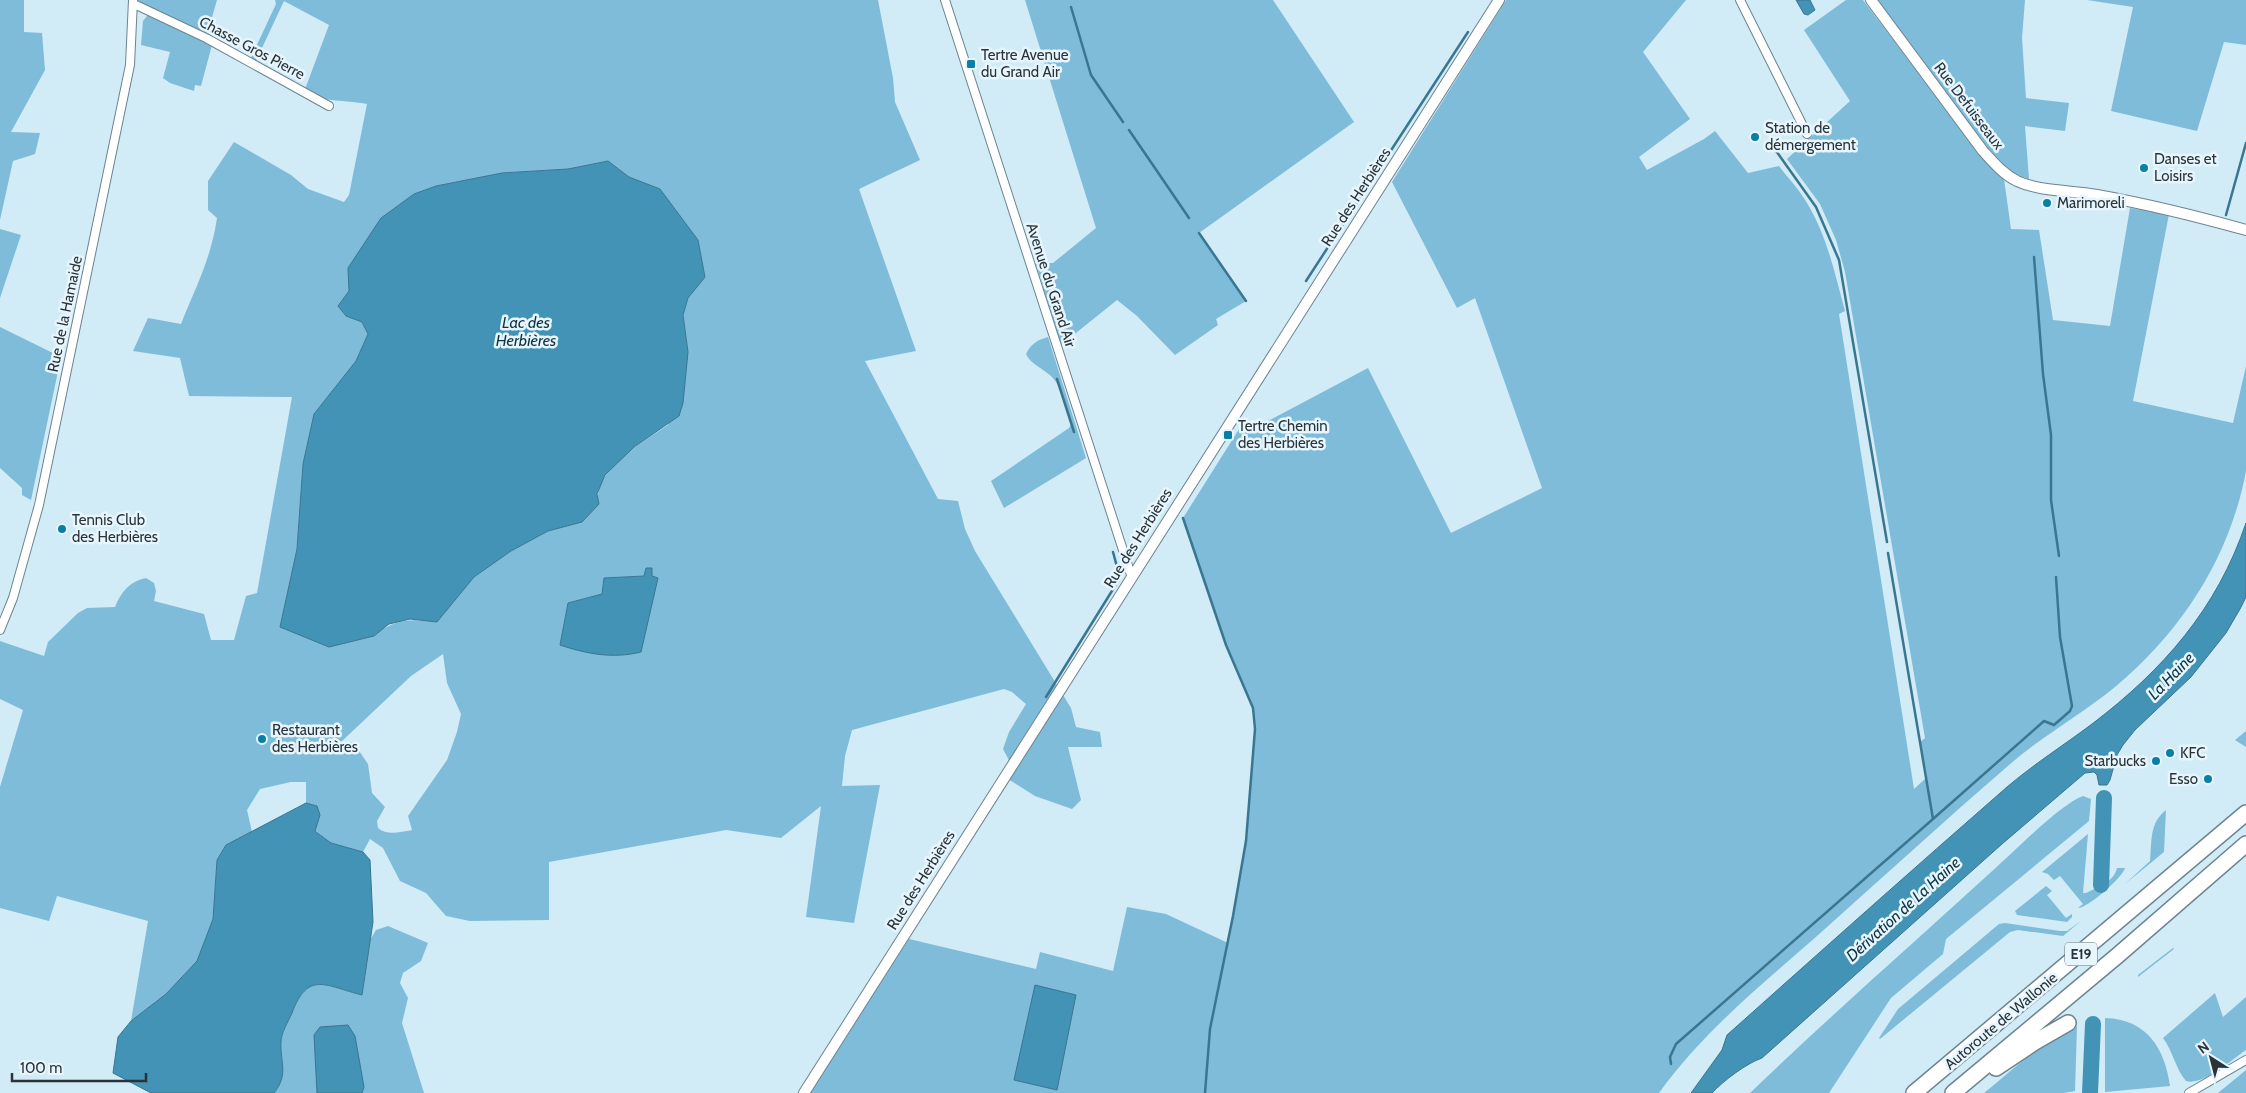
<svg xmlns="http://www.w3.org/2000/svg" width="2246" height="1093" viewBox="0 0 2246 1093" font-family="Cabin,sans-serif">
<rect width="100%" height="100%" fill="#d1ebf7"/>
<!-- green -->
<path fill="#7fbcd9" fill-rule="evenodd" d="M0 0H24V32L42 33 45 70 11 132 40 133 35 154 13 161 0 220Z
M133 0H217L206 38Z
M275 0H878L893 78 895 102 920 160 859 189 916 351 865 361 938 499 958 501 965 529 975 551 1071 708 1076 727 1100 732 1102 747H1068L1081 800 1072 809 1035 796 1005 777 1012 766 1003 749 1009 732 1026 704 1012 692 1004 689 852 730 845 756 842 786 880 785 854 923 806 917 821 806 781 838 726 830 549 862V920L470 921 446 916 426 893 400 881 383 848 370 839 363 852 331 843 315 830 317 806 306 803V782H291L260 789 247 810 252 832 226 845 217 860 213 919 197 961 166 994 131 1021 148 921 57 896 49 921 0 908V787L23 710 0 699V641L44 656 48 642 78 613 87 608 115 607C121 592 130 581 146 578L154 583 156 591 154 601 204 614 211 640H234L246 596 257 593 292 397 189 396 180 358 133 351 148 318 181 324C196 286 211 259 217 218L208 210V181L234 142 291 175 308 189 344 202 349 195 367 104C346 100 322 102 304 92L329 25 284 1 254 65 249 62 276 4ZM607 161 629 177 660 189 698 240 705 276 688 298 683 315 688 352 668 425C641 443 594 468 598 504L582 521 548 531 511 551 474 577 437 622C410 619 396 618 374 636L280 627 297 549 303 464 314 414 356 361 368 334 362 322 346 316 338 306 349 291V268L381 218 414 194 436 186 502 173 568 169ZM644 576 658 578 560 645 568 603 602 594 604 578ZM443 654 447 683 461 714 457 732 447 760 408 816 412 830C400 832 387 836 378 828L377 821 385 807 372 793 368 764 353 742H341L411 676Z
M1025 0H1273L1354 122 1199 233 1246 301 1216 319 1218 325 1175 355 1137 316 1117 300 1061 345 1036 264 1053 263 1096 228Z
M1506 0H1686L1643 52 1690 119 1639 157 1647 170 1704 139 1715 131 1748 173 1779 166C1788 178 1799 189 1807 203 1827 236 1835 274 1845 311L1839 314 1914 789 1926 778 1920 742 1925 738 1845 272 1836 240 1820 204 1787 159 1850 101 1804 30 1846 0H1863L1980 154 2004 179 2011 229 2039 230 2053 320 2110 326 2130 208 2169 214 2133 401 2233 423 2246 366V471C2230 557 2182 631 2115 687 2081 715 2042 736 2009 765 1944 821 1881 879 1817 936 1761 985 1703 1032 1659 1093H810L909 939 1036 969 1040 952 1113 971 1127 907 1166 914 1228 943 1246 841 1255 729 1253 708 1226 645 1183 518 1241 426 1249 431 1368 368 1451 533 1542 488 1475 298 1457 308 1392 182Z
M1875 0H2025L2022 38 2026 98 2069 103 2065 131 2025 126 2029 179 2010 172 1991 154Z
M2087 0H2246V45L2224 42 2197 131 2111 111 2133 7Z
M147 16H153L212 45 201 86 195 85 194 91 170 83 163 78 170 52 141 45 143 21Z
M0 229 21 235 0 298Z
M0 327 61 357 31 500 22 495V488L0 468Z
M1048 337 1086 458 1004 508 991 481 1069 428 1071 424C1067 408 1063 389 1052 377 1044 369 1030 364 1026 354 1031 344 1037 340 1048 337Z
M2246 731V747L2235 740Z
M2083 796 2091 799 2089 821 1946 939 1943 954 1891 998 1829 1093H1750C1828 1018 1910 946 1990 873 2012 854 2059 805 2083 796Z
M2166 810 2164 852 2125 884 2150 861C2152 842 2149 823 2166 810Z
M2088 834 2083 893H2086C2098 887 2114 882 2117 868H2125C2123 877 2088 908 2078 908L2083 904 2060 876 2054 880 2048 874 2042 872Z
M2046 886 2052 891 2047 895 2066 918 2072 914V917L2067 922 2017 915 2015 911Z
M2081 921 2063 936 2018 930 2010 932 1880 1039 1879 1038 1898 1009 1999 924 2005 923 2060 931H2067Z
M388 926 428 943 421 961 403 973 400 983 408 998 402 1023 424 1093H274C288 1075 280 1062 281 1042 281 1033 288 1022 292 1013 308 970 326 986 362 995L370 940 376 930Z
M2173 948 2174 949 2138 977V975Z
M2215 993 2223 1017 2246 997V1050C2231 1060 2203 1086 2186 1081 2175 1068 2173 1051 2163 1038Z
M2105 1018C2147 1019 2165 1049 2170 1086L2105 1092Z
M2077 1026 2075 1091 2064 1093H1984C2013 1070 2042 1040 2077 1026Z
M2246 1070V1093H2218Z"/>
<!-- water -->
<path fill="#4293b5" stroke="#3a7690" d="M1796 0H1810L1815 10 1808 15 1804 14Z
M608 161 629 177 660 189 698 240 705 277 688 298 683 315 688 352 683 403 679 416 634 447 605 475 597 494 599 504 582 522 548 531 511 551 474 577 437 622 410 619 389 624 374 636 329 647 280 627 297 549 303 464 314 414 356 361 368 334 362 322 346 316 338 306 349 291 348 268 381 218 414 194 436 186 502 173 568 169Z
M2246 523V597L2240 609 2226 633 2191 677 2135 730 2123 745 2117 755 2110 780 2107 785H2099L2097 775 2094 772 2085 773 2002 844 1762 1058C1747 1063 1723 1081 1712 1093H1691L1722 1050 1727 1035C1820 952 1913 869 2007 787 2034 764 2064 745 2092 724 2163 670 2217 609 2246 523Z
M646 568H652V576L658 578 641 652C613 659 587 654 560 645L568 603 602 594 604 578 644 576Z
M306 803 317 806 320 815 315 831 331 843 363 852 370 860 373 922 362 995C326 986 308 970 292 1013 288 1022 281 1033 281 1042 280 1063 289 1074 274 1093H151L113 1073 118 1037 131 1021 166 994 197 961 213 919 217 860 226 845Z
M1035 985 1076 995 1057 1090 1014 1080Z
M348 1025 355 1036 364 1087 362 1093H317L314 1035 320 1027Z"/>
<g fill="none" stroke-linecap="round" stroke-linejoin="round">
<!-- stream -->
<path stroke="#3a7690" stroke-width="2.5" d="M1071 7 1091 75 1123 122
M1129 130 1189 218
M1774 148 1816 207 1839 260 1887 542
M2226 215 2246 143
M1199 233 1246 301
M2034 257 2043 374 2051 435V500L2059 556
M1306 281 1468 32
M1057 379 1074 432
M1183 518 1226 645 1253 708 1255 729 1246 841 1233 916 1210 1029 1205 1093
M1046 697 1120 578 1113 552
M1933 819 2044 721 2054 725 2070 711 2072 706 2060 637 2056 577
M1671 1064 1670 1057 1676 1044 1933 819 1888 553"/>
<!-- river -->
<path stroke="#4293b5" stroke-width="16" d="M2101 885 2104 798
M2090 1093 2093 1024"/>
<!-- minor casing -->
<g stroke="#6c848f" stroke-width="10">
<path id="minor" d="M945 0 1132 578
M1740 0 1807 134
M134 4 206 38 329 106
M0 630 13 598 39 505 130 65 133 0
M2189 1093 2246 1060"/>
</g>
<!-- tertiary casing -->
<g stroke="#6c848f" stroke-width="12">
<path id="tertiary" d="M1871 0 1983 151C1993 162 2003 174 2017 181 2041 192 2071 190 2097 195 2147 204 2196 216 2246 230
M804 1093 1499 0"/>
</g>
<!-- motorway casing -->
<g stroke="#6c848f" stroke-width="18">
<path id="motorway" d="M1996 1068 2035 1042 2068 1023
M1914 1093 2246 813
M1953 1093 2117 956 2246 844"/>
</g>
<!-- minor -->
<use href="#minor" stroke="#fff" stroke-width="8"/>
<!-- tertiary -->
<use href="#tertiary" stroke="#fff" stroke-width="10"/>
<!-- motorway -->
<use href="#motorway" stroke="#fff" stroke-width="15"/>
</g>
<!-- markers -->
<g fill="#097fa6" stroke="#e7f6fe" stroke-width="2">
<rect x="966" y="59" width="10" height="10" rx="2.5"/>
<circle cx="1755" cy="137" r="5"/>
<circle cx="2144" cy="168" r="5"/>
<circle cx="2047" cy="203" r="5"/>
<rect x="1223" y="430" width="10" height="10" rx="2.5"/>
<circle cx="62" cy="529" r="5"/>
<circle cx="262" cy="739" r="5"/>
<circle cx="2170" cy="753" r="5"/>
<circle cx="2156" cy="761" r="5"/>
<circle cx="2208" cy="779" r="5"/>
</g>
<g text-anchor="middle" dominant-baseline="central" stroke-width="5" stroke-linejoin="round" paint-order="stroke">
<!-- shield labels -->
<rect fill="#e7f6fe" stroke="#626e73" stroke-width="1" x="2065" y="942.5" width="32" height="23" rx="4"/>
<g font-size="14" font-weight="bold" fill="#293338">
<text x="2081" y="954">E19</text>
</g>
<!-- street labels -->
<g font-size="15" fill="#293338" stroke="#e7f6fe">
<text transform="translate(252 48) rotate(28)">Chasse Gros Pierre</text>
<text transform="translate(1969 106) rotate(53)">Rue Defuisseaux</text>
<text transform="translate(1356 197) rotate(-57)">Rue des Herbières</text>
<text transform="translate(1051 285) rotate(72)">Avenue du Grand Air</text>
<text transform="translate(65 314) rotate(-78)">Rue de la Hamaide</text>
<text transform="translate(1138 538) rotate(-58)">Rue des Herbières</text>
<text transform="translate(921 880) rotate(-58)">Rue des Herbières</text>
<text transform="translate(2001 1021) rotate(-40)">Autoroute de Wallonie</text>
</g>
<!-- poi labels -->
<g font-size="15" fill="#293338" stroke="#e7f6fe" text-anchor="start">
<text x="981" y="55">Tertre Avenue<tspan x="981" dy="17">du Grand Air</tspan></text>
<text x="1765" y="128">Station de<tspan x="1765" dy="17">démergement</tspan></text>
<text x="2154" y="159">Danses et<tspan x="2154" dy="17">Loisirs</tspan></text>
<text x="2057" y="203">Marimoreli</text>
<text x="1238" y="426">Tertre Chemin<tspan x="1238" dy="17">des Herbières</tspan></text>
<text x="72" y="520">Tennis Club<tspan x="72" dy="17">des Herbières</tspan></text>
<text x="272" y="730">Restaurant<tspan x="272" dy="17">des Herbières</tspan></text>
<text x="2180" y="753">KFC</text>
<text x="2146" y="761" text-anchor="end">Starbucks</text>
<text x="2198" y="779" text-anchor="end">Esso</text>
</g>
<!-- water labels -->
<g font-size="16" font-style="italic" fill="#0e3342" stroke="#e7f6fe">
<text x="526" y="322">Lac des<tspan x="526" dy="18">Herbières</tspan></text>
<text transform="translate(2171 676) rotate(-46)">La Haine</text>
<text transform="translate(1903 909) rotate(-42)">Dérivation de La Haine</text>
</g>
</g>
<!-- north arrow -->
<g transform="translate(2211 1058) rotate(324)" stroke="#e7f6fe" stroke-width="4" paint-order="stroke">
<path d="M0-4L9 19L0 12L-9 19Z" fill="#293338"/>
<text y="-8" font-size="14" font-weight="bold" text-anchor="middle" fill="#293338">N</text>
</g>
<!-- scale -->
<path d="M12 1073v8h134v-8" fill="none" stroke="#293338" stroke-width="2.5"/>
<text x="20" y="1073" font-size="15" fill="#293338" stroke="#e7f6fe" stroke-width="4" paint-order="stroke">100 m</text>
</svg>
